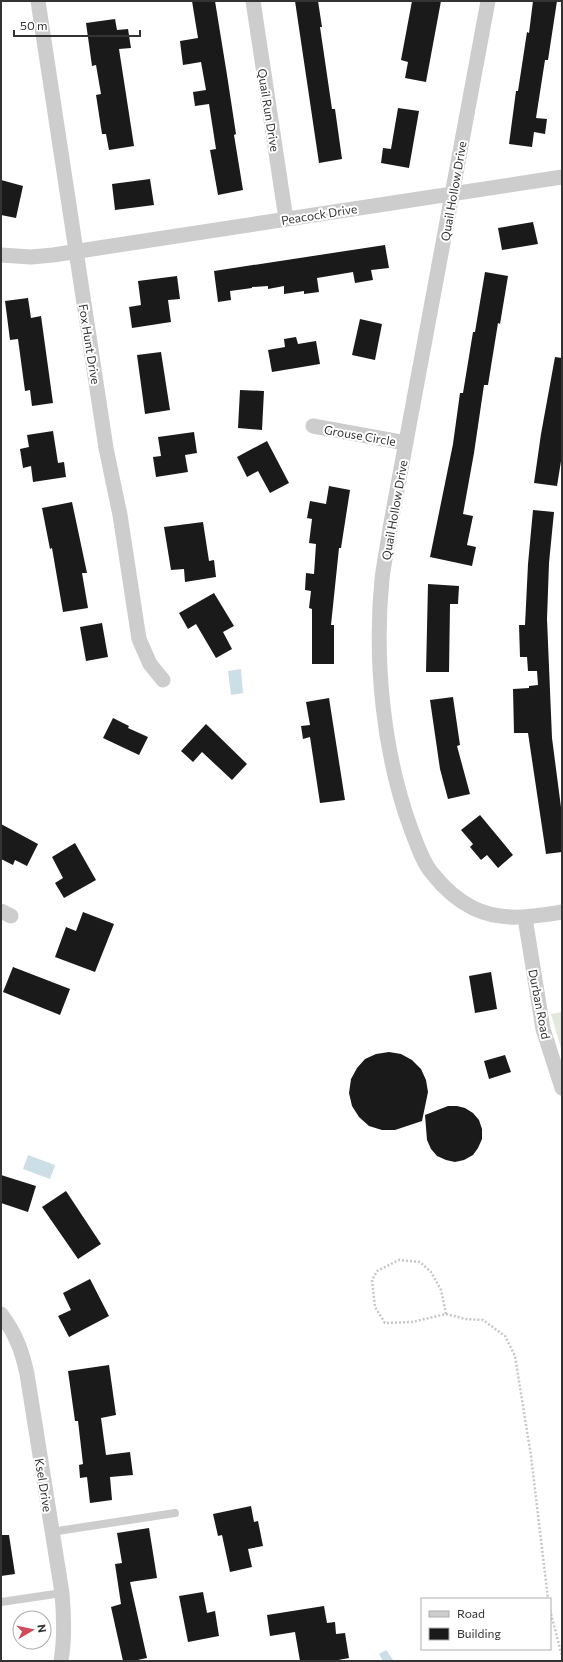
<svg xmlns="http://www.w3.org/2000/svg" width="563" height="1662" viewBox="0 0 563 1662" font-family="Commissioner,sans-serif">
<rect width="100%" height="100%" fill="#fff"/>
<!-- green -->
<path fill="#e3e8dd" d="M562 1012V1052L551 1014Z"/>
<!-- water -->
<path fill="#ccdee6" d="M241 669 243 693 231 695 228 671Z
M28 1155 55 1165 50 1179 23 1169Z
M386 1650 394 1661H383L379 1654Z"/>
<!-- building -->
<path fill="#1a1a1a" d="M192 1H215L227 75 236 134 234 135 243 190 218 195 210 150 216 149 209 104 195 106 193 92 206 90 201 62 183 65 180 41 198 38Z
M295 1H318L322 27H320L332 109H335L342 159 319 163Z
M412 1H441L426 82 405 78 408 62 401 60Z
M533 1H557L548 60H545L536 118 547 119 545 134 534 132 532 147 509 144 516 91H518L527 32 529 33Z
M115 19 117 30 128 29 131 48 119 49 134 146 109 150 106 134H102L96 95 101 94 96 65 92 66 86 23Z
M398 108 419 111 409 168 381 163 383 148 391 149Z
M150 179 154 205 115 210 112 184Z
M1 180 23 186 16 218 1 215Z
M533 222 538 244 502 250 498 228Z
M385 245 389 268 371 270 373 280 355 283 353 272 317 278 319 292 304 294V291L284 294V286L268 289V286L252 287V288L230 291 231 300 218 302 214 271Z
M485 272 508 276 500 324 498 323 488 385H484L474 453 463 514 473 516 467 545 476 547 472 566 430 557 453 444 460 393H463L473 332H475Z
M177 276 180 299 168 300 171 322 132 328 129 307 141 305 138 281Z
M28 298 31 318 41 316 53 403 32 406 30 390 25 391 18 339 10 340 5 301Z
M360 319 382 324 375 360 352 355Z
M296 337 298 344 316 341 320 364 272 372 268 350 285 347 284 339Z
M161 352 170 410 145 414 137 355Z
M555 357 562 358V455L557 486 534 483 541 434Z
M240 390 264 391 262 430 238 428Z
M53 431 58 463 64 462 66 477 33 482 31 466 23 468 20 449 29 447 27 435Z
M194 432 197 453 185 455 188 472 156 477 153 457 161 456 158 437Z
M267 441 289 483 270 493 258 471 247 477 237 457Z
M329 486 350 490 341 548H339L331 625H334V664H312V609L309 608 311 591 305 590 306 573 314 574 316 544 309 543 312 519 307 518 310 501 326 504Z
M72 502 87 573H82L88 608 63 612 52 548 50 549 42 508Z
M533 510 554 512 549 563 547 619 552 738 562 815V852L546 854 528 733H514L513 689 529 688V686L538 685 537 671H528L527 657H520L519 625H525L528 564Z
M203 522 209 561 214 560 216 577 185 582 184 569 171 570 164 527Z
M428 584 459 586 458 604H450L449 672H426Z
M214 593 234 626 223 632 232 649 216 658 196 624 188 629 179 613Z
M102 623 108 657 86 661 80 627Z
M453 697 460 745 457 746 470 794 448 799 440 769 430 700Z
M329 698 345 800 320 803 310 737 303 739 301 726 310 725 306 702Z
M113 718 129 726 128 728 148 737 139 755 103 738Z
M206 724 247 764 232 780 202 752 193 762 181 751Z
M480 815 513 855 498 868 487 855 481 860 470 847 473 844 461 830Z
M1 824 38 844 27 866 15 860 13 865 1 859Z
M75 843 96 880 64 898 55 883 63 878 52 857Z
M83 912 114 924 95 972 55 957 66 927 76 931Z
M13 967 70 989 60 1015 3 992Z
M491 972 497 1009 475 1013 469 976Z
M389 1052 401 1054 412 1060 421 1069 426 1080 428 1092 422 1121 395 1130H382L369 1126 359 1117 352 1106 349 1093 351 1079 357 1068 365 1059 376 1054Z
M505 1055 511 1072 489 1079 484 1061Z
M448 1106H457L465 1108 473 1113 479 1120 482 1129V1139L478 1148 473 1155 464 1160 455 1162 446 1160 437 1156 431 1149 427 1140 425 1115Z
M1 1175 36 1186 28 1212 1 1203Z
M66 1191 101 1244 78 1259 42 1207Z
M90 1279 109 1316 69 1337 58 1316 71 1310 63 1293Z
M109 1365 116 1415 101 1418 106 1455 130 1452 133 1475 110 1477 112 1500 90 1503 87 1477 80 1478 79 1465 83 1464 78 1421H75L68 1371Z
M251 1506 254 1522 258 1521 263 1546 248 1549 252 1567 230 1572 222 1535 218 1536 213 1514Z
M149 1528 157 1578 130 1582 147 1658 133 1661H123L111 1607 121 1604 115 1564 122 1563 117 1533Z
M1 1535H9L15 1574 1 1576Z
M203 1592 207 1613 215 1611 219 1636 188 1642 179 1596Z
M324 1606 327 1623 335 1622 336 1634 345 1633 349 1658 333 1661H300L295 1632 270 1636 267 1615Z"/>
<g fill="none" stroke-linecap="round" stroke-linejoin="round">
<!-- path -->
<path stroke="#c7c7c7" stroke-width="2.5" stroke-dasharray="2 2" stroke-linecap="butt" d="M446 1314 441 1290 431 1272 420 1262 399 1260 377 1271 372 1280 375 1307 385 1323 412 1322 446 1314 465 1319 483 1320 505 1336 515 1356 531 1456 548 1599
M550 1610 562 1656"/>
<!-- service -->
<path stroke="#cdcdcd" stroke-width="8" d="M51 1532 175 1513
M1 1602 62 1593"/>
<!-- minor -->
<path stroke="#cdcdcd" stroke-width="15" d="M38 1 106 448 120 515 139 639 150 664 163 680
M253 1 286 219
M488 1 390 528C388 545 384 562 382 579 374 660 383 753 411 829 417 844 422 861 432 873 443 887 457 900 473 908 502 922 532 917 562 912
M1 255 31 257 53 255 562 177
M313 426 406 443
M1 911 11 916
M525 918 543 1029 562 1088
M1 1314C16 1334 22 1351 27 1374L62 1593C64 1616 65 1638 61 1661"/>
</g>
<g text-anchor="middle" dominant-baseline="central" stroke-width="4" stroke-linejoin="round" paint-order="stroke">
<!-- street labels -->
<g font-size="12" fill="#333" stroke="#fff">
<text transform="translate(269 110) rotate(81)">Quail Run Drive</text>
<text transform="translate(453 191) rotate(-80)">Quail Hollow Drive</text>
<text transform="translate(319 214) rotate(-9)">Peacock Drive</text>
<text transform="translate(90 344) rotate(81)">Fox Hunt Drive</text>
<text transform="translate(360 435) rotate(10)">Grouse Circle</text>
<text transform="translate(394 510) rotate(-80)">Quail Hollow Drive</text>
<text transform="translate(540 1004) rotate(79)">Durban Road</text>
<text transform="translate(44 1485) rotate(81)">Ksel Drive</text>
</g>
</g>
<!-- border -->
<rect width="563" height="1662" fill="none" stroke="#333333" stroke-width="4"/>
<!-- legend -->
<rect x="421" y="1598" width="130" height="52" fill="#ffffff" stroke="#adadad"/>
<rect x="429" y="1611" width="20" height="6" fill="#cdcdcd" stroke="#adadad"/>
<text x="457" y="1618" font-size="12" fill="#333333">Road</text>
<rect x="429" y="1628" width="20" height="12" fill="#1a1a1a" stroke="#adadad"/>
<text x="457" y="1638" font-size="12" fill="#333333">Building</text>
<!-- north arrow -->
<g transform="translate(32 1630) rotate(81)"><circle r="19" fill="#ffffff" stroke="#adadad"/>
<path d="M0-3L7 15L0 10L-7 15Z" fill="#d34b5a"/>
<text y="-6" font-size="11" font-weight="bold" text-anchor="middle" fill="#333333">N</text>
</g>
<!-- scale -->
<path d="M14 30v6h126v-6" fill="none" stroke="#333333" stroke-width="2"/>
<text x="20" y="30" font-size="12" fill="#333333" stroke="#ffffff" stroke-width="3" paint-order="stroke">50 m</text>
</svg>
